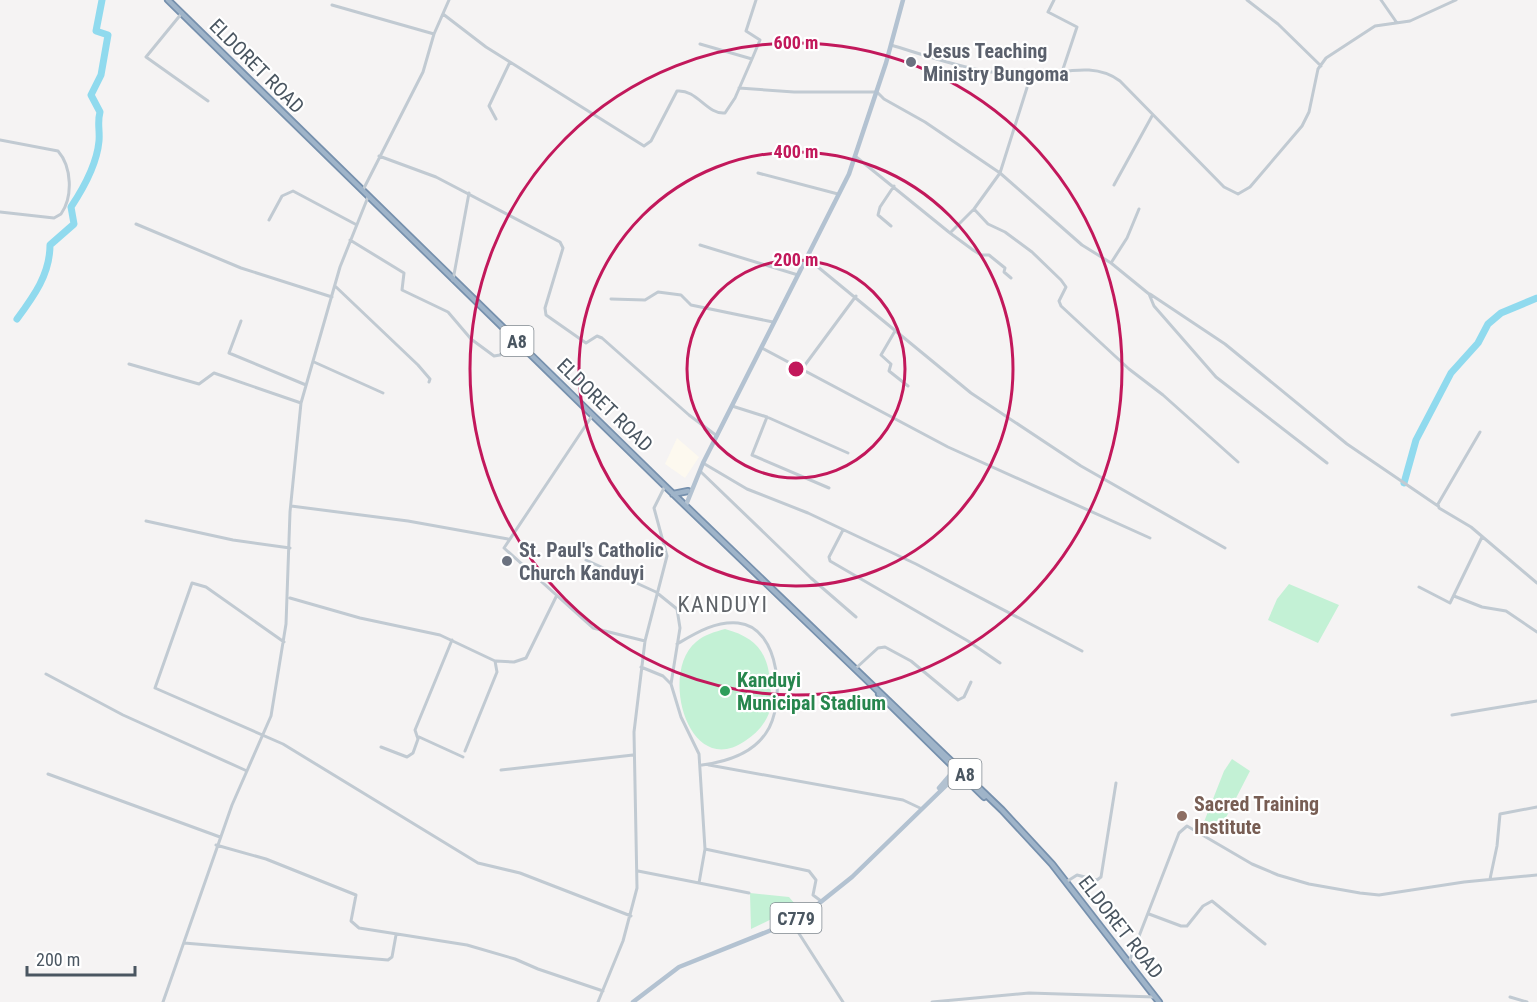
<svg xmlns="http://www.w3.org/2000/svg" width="1537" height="1002" viewBox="0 0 1537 1002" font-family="'Roboto Condensed',sans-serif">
<rect width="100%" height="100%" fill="#f5f3f3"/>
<!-- commercial -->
<path fill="#fdf9ef" d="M677 438 699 457 685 478 665 464Z"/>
<!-- green -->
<path fill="#c3f1d5" d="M1289 584 1339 605 1318 643 1268 620 1277 599Z
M725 629C755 637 768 652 770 682 771 691 772 702 770 710 766 723 757 733 745 741 688 780 659 672 696 642 705 634 715 632 725 629Z
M1232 759 1250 771 1217 835 1202 827 1224 771Z
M750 893 789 897 795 904H802V908L788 911 751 929Z"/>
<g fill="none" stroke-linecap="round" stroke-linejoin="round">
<!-- river -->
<path stroke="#90daee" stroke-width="7" d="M17 319C34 296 50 274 50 245L74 224 71 207C83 189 97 163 99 141 100 130 97 123 100 112L91 95 101 75 108 35 96 31 102 0
M1404 483 1416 440 1451 373 1478 343 1488 324 1501 313 1537 298"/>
<!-- trunk casing -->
<g stroke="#7690ad" stroke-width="8">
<path id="trunk" d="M168 0 665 486 1002 810 1052 864 1159 1002
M673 494 688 491
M879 694 984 797"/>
</g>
<!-- minor -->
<path stroke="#c1cad2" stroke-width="3" d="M1054 0 1048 12 1077 27 1062 72
M1247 0 1278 24 1321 66
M1381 0 1397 23
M332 5 434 34
M182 13 146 57 208 101
M443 14 486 47 644 146 651 141 677 91C697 89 707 115 725 113L735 98 752 59
M700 44 752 59 760 40 746 31 756 0
M891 45C937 59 982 76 1031 75 1062 74 1093 61 1120 81L1224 187 1238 194 1250 187 1302 126 1309 112 1318 69 1326 58 1375 26 1410 21 1456 0
M739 88 794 92H877L884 99 925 122 1000 173 1082 245 1111 263 1149 294 1154 306 1216 377 1327 463
M496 119 489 106 510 62
M0 140 58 151C72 167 73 197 61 214L54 218 0 212
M379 156 436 177 560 242 563 248 545 308 546 315 586 343 597 336 602 338 689 415 717 436
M855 156 950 233 974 209 1000 173 1031 75
M758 173 838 194
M1114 185 1152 116
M363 190 423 72 434 34 449 0
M974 209 988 224 1005 232 1032 252 1061 280 1066 287 1059 301 1061 306 1129 369 1163 395 1238 462
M269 220 282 196 293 191 355 224
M136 224 241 268 332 297
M891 226 878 215 880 207 894 186
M950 233 973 250 981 255H989L1005 268 1004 272 1011 278
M350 240 404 273 402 290 448 312 471 339 494 356 500 355 513 337
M700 245 798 275
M807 258 971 393 1081 466 1225 548
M1111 263 1127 238 1139 209
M453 280 469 193
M335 286 418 365 430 379 429 382
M1150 294 1225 344 1347 444 1438 506
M611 299 645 300 658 292 681 295 691 305 773 322
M241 321 229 353 306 385
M895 331 881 355 891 364 889 371 908 386
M762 348 948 447 1150 538
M314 362 383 393
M129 364 199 384 214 373 301 403
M802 369 856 296
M732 406 767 417 848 453
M592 416 504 548 593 628 645 641
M767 417 752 455 829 488
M1480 432 1438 504 1439 508 1471 527 1537 583
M703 463 747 489 808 513 916 564 1082 651
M700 471 811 578 856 617
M291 506 408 521 508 539
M146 521 233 540 290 548
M843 530 829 557 830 561 968 641 1000 663
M586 560 656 592 677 609 680 628 671 684
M1419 587 1450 603 1482 537
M1454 596 1482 607 1506 611 1537 632
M290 598 360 618 440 635 495 661 497 672 465 751
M284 642 206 587 192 583 155 688 283 744 478 863 520 873 631 916
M677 644C696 633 715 621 738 623 781 627 786 705 766 733 752 754 725 762 702 765
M496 661 514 662 526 658 556 597
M855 669 878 648 885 647 911 661 958 700 964 697 971 682
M46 674 123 715 247 771
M1452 715 1537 701
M417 736 463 757
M381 747 407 757 413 753 418 739 415 730 452 640
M709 765 903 800 920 808
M501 770 633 755
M48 774 220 837
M216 845 266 859 356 895 351 921 359 928 467 945 515 959 538 969 603 991
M705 849 809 871 816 880 813 895 821 901
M638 871 699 883 705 849 699 754 681 717 671 684 663 676 641 667
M1490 879 1497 846 1500 814 1537 807
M1066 882 1077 875 1097 880 1101 877 1116 783
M699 883 749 893
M1149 914 1181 926H1187L1203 906 1212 901 1265 944
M791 921 843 1002
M184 943 388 960 392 957 396 935
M1129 962 1179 833 1187 826 1252 864 1278 875 1309 884 1360 893 1379 895 1464 882 1537 875
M1510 997 1527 1002
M163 1002 232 805 271 716 286 624 290 512 301 403 340 267 368 197
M598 1002 623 941 637 888 634 732 645 641 667 556 654 508 665 486
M932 1002 1029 993 1155 997"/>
<!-- primary -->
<path stroke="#b3c2d1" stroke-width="4.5" d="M686 505 703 463 849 174 886 63 903 0
M939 788 957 767
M633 1002 679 967 779 927 812 909 852 877 960 772"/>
<!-- trunk -->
<use href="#trunk" stroke="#9fb4c9" stroke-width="4.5"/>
</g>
<!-- distance rings -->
<g fill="none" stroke="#c2185b" stroke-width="3">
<circle cx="796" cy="369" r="109"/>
<circle cx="796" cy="369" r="217"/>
<circle cx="796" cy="369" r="326"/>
</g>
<!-- markers -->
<g fill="#6b7280" stroke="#fff" stroke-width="2">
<circle cx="911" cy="62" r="6"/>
<circle cx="507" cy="561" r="6"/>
</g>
<circle fill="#2e9e5b" stroke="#fff" stroke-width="2" cx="725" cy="691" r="6"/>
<circle fill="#8d6e63" stroke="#fff" stroke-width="2" cx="1182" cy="816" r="6"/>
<g text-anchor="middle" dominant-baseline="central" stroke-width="4.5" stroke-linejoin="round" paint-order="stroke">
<!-- shield labels -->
<g fill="#fff" stroke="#808990" stroke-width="1.5">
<rect x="500.5" y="326" width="33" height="30" rx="4.5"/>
<rect x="948.5" y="759" width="33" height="30" rx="4.5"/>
<rect x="770.5" y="903" width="51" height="30" rx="4.5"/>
</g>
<g font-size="18" font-weight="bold" fill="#4a5661">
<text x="517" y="341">A8</text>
<text x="965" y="774">A8</text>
<text x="796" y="918">C779</text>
</g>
<!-- worship labels -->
<g font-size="20" font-weight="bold" fill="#5b616d" stroke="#fff" text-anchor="start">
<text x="923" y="51">Jesus Teaching<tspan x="923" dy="23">Ministry Bungoma</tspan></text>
<text x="519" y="550">St. Paul's Catholic<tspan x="519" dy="23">Church Kanduyi</tspan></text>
</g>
<!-- street labels -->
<g font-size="20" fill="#4a5661" stroke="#fff">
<text transform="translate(257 66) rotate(45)">ELDORET ROAD</text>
<text transform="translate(605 405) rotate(44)">ELDORET ROAD</text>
<text transform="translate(1121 927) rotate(52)">ELDORET ROAD</text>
</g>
<!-- leisure labels -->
<g font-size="20" font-weight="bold" fill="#27864d" stroke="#fff" text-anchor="start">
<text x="737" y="680">Kanduyi<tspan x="737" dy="23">Municipal Stadium</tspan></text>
</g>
<!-- education labels -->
<g font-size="20" font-weight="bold" fill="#785e54" stroke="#fff" text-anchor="start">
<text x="1194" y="804">Sacred Training<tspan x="1194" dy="23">Institute</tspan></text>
</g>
<!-- quarter labels -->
<g font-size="22" letter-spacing="1.5" fill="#5f6368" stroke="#fff">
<text x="723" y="604">KANDUYI</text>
</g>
</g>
<circle cx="796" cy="369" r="9" fill="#c2185b" stroke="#fff" stroke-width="3"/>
<g font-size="18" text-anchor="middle" font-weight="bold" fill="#c2185b" stroke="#fff" stroke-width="4.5" stroke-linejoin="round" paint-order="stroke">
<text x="796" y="49">600 m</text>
<text x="796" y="158">400 m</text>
<text x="796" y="266">200 m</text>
</g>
<!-- scale -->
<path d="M27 966v9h108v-9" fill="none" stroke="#4a5661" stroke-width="3"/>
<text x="36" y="966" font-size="18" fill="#4a5661" stroke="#ffffff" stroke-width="4.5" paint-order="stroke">200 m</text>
</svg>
